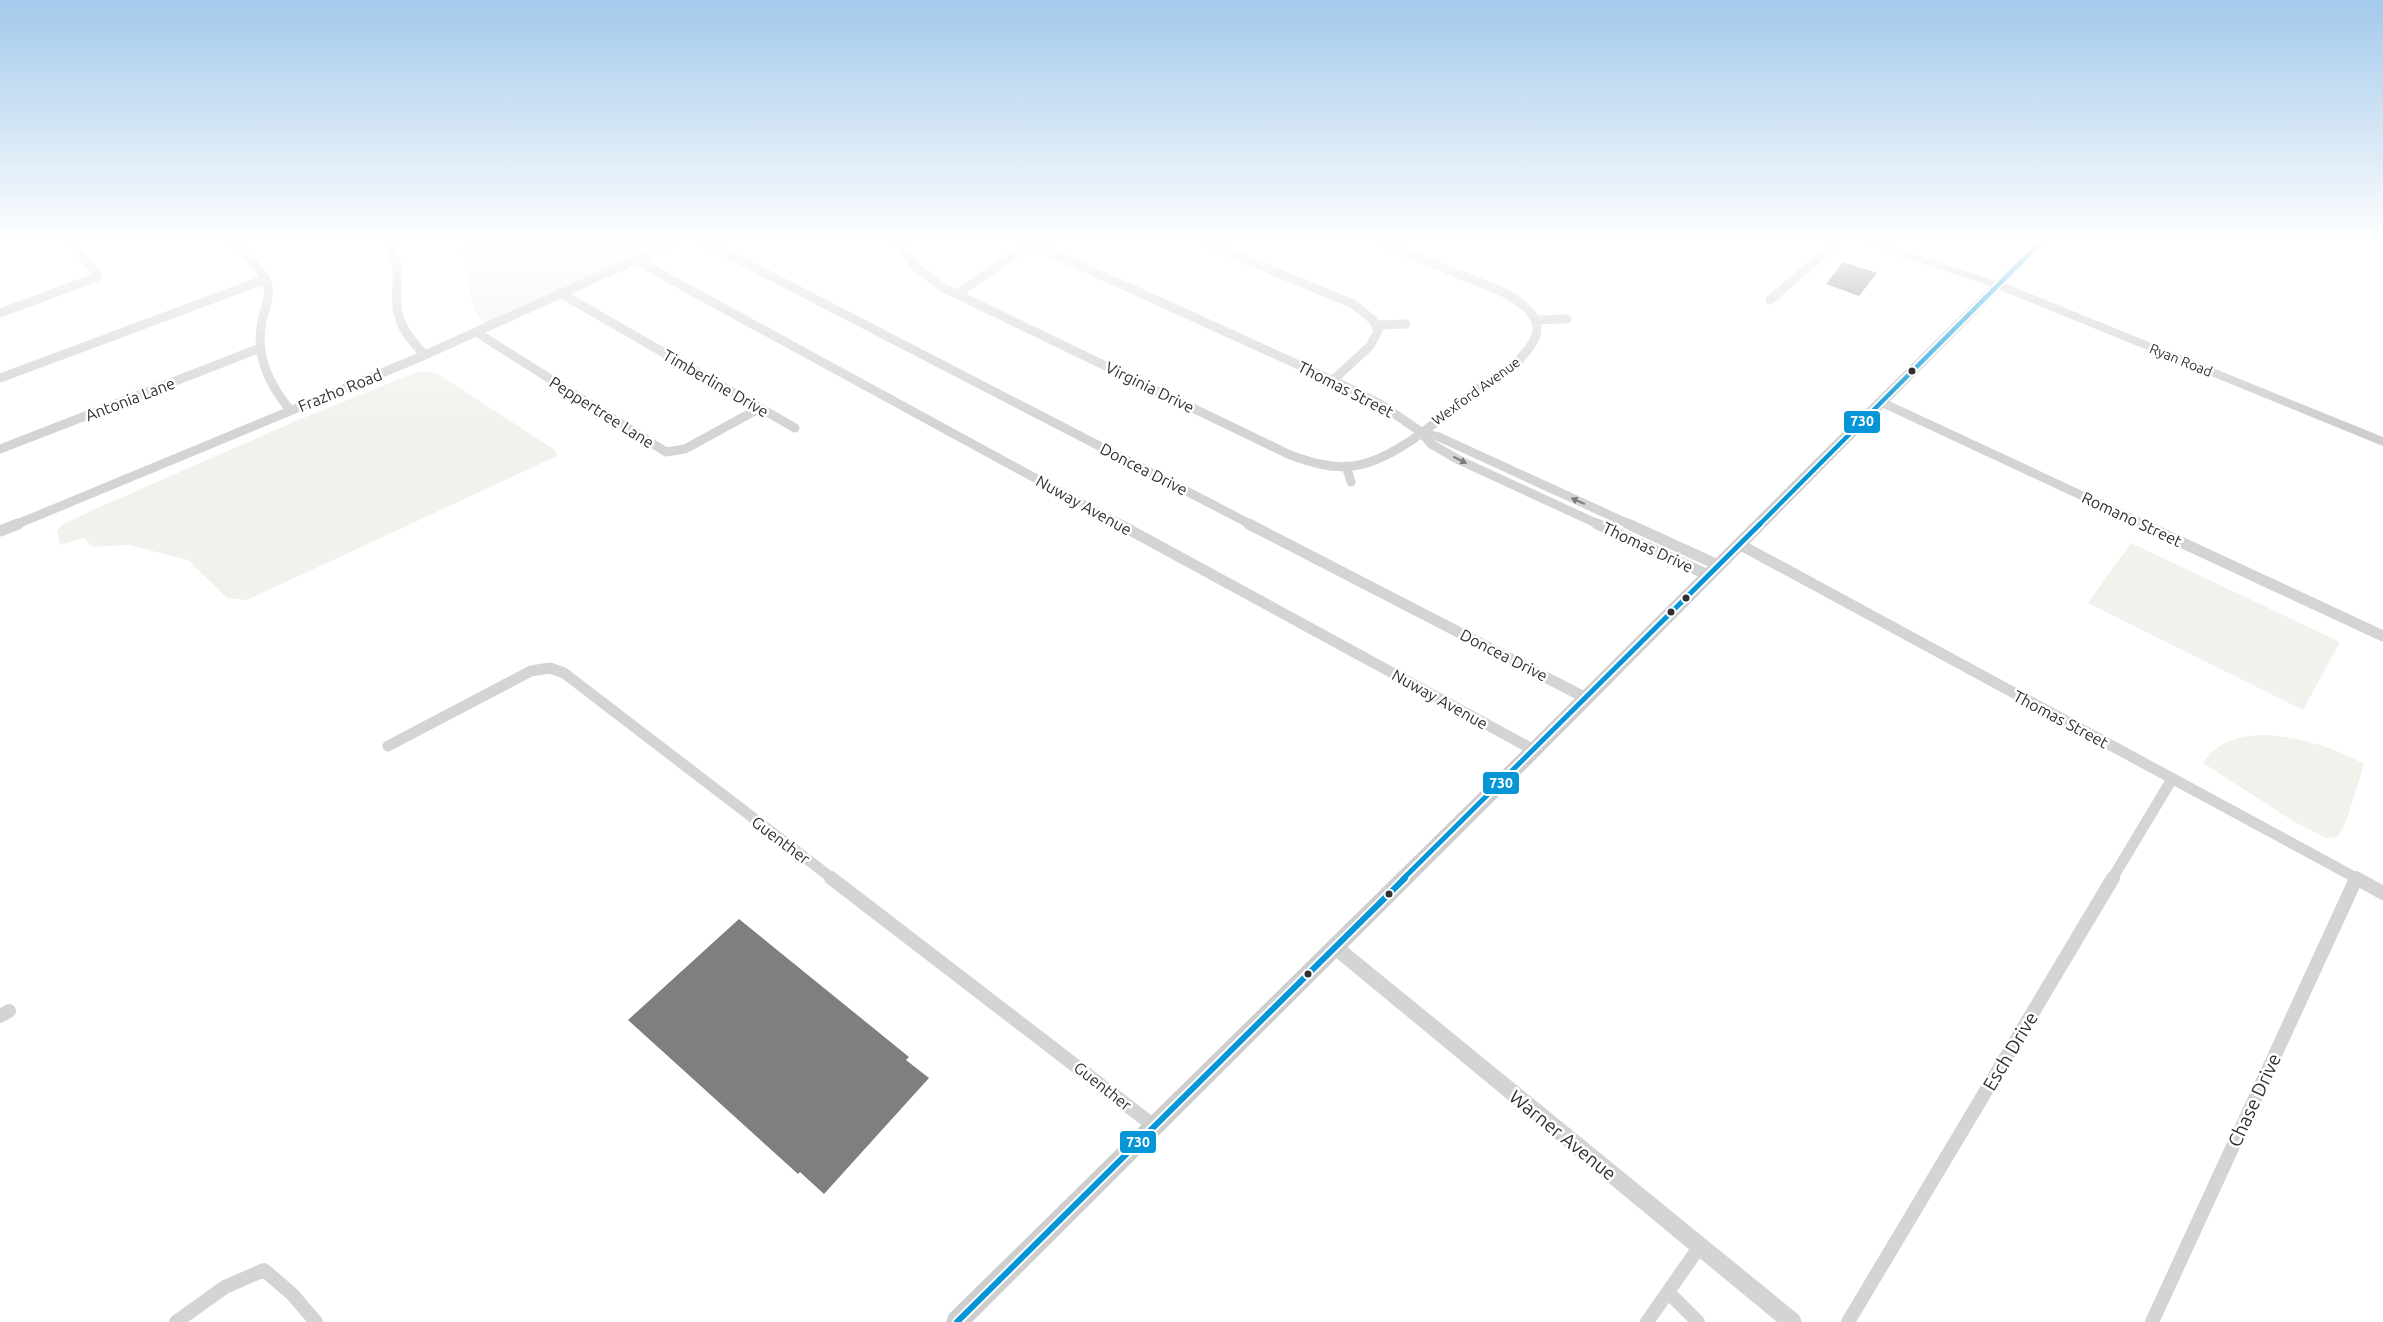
<svg xmlns="http://www.w3.org/2000/svg" width="2383" height="1322" viewBox="0 0 2383 1322" font-family="Ubuntu,sans-serif">
<rect width="100%" height="100%" fill="#fff"/>
<!-- green -->
<path fill="#f0f3ec" d="M460 241H667L484 324C469 310 464 261 460 241Z
M425 371 438 374 555 450 557 456 247 600 227 598 188 560 129 545 93 547 84 538 60 545 57 531 62 525 84 514 298 420 412 374Z
M2131 543 2340 642 2303 710 2088 603Z
M2265 735C2300 737 2333 747 2364 764L2347 819 2338 837 2326 838 2293 821 2203 763C2218 740 2240 736 2265 735Z"/>
<!-- building -->
<path fill="#7f7f7f" d="M1843 262 1877 273 1859 296 1826 284Z
M739 919 909 1057 906 1060 929 1078 824 1194 800 1172 798 1174 628 1020Z"/>
<g fill="none" stroke-linecap="round" stroke-linejoin="round">
<!-- minor-far2 -->
<path stroke="#d4d4d4" stroke-width="9" d="M229 241C241 253 259 265 266 280 272 294 265 308 262 321 255 356 269 384 290 410
M387 241C407 271 390 290 400 320 405 334 415 345 425 355
M703 241 1252 525
M897 241 916 267 942 287 1290 455C1310 462 1331 469 1353 466 1397 460 1443 415 1478 389 1491 380 1507 372 1518 361 1526 352 1537 341 1537 328 1536 311 1518 301 1505 293L1378 241
M1026 241 1343 385 1382 405 1421 432 1439 437 1631 525
M1201 241 1353 304 1373 320 1378 331 1370 346 1333 380
M635 260 1121 525
M560 293 795 428
M957 294 1031 243
M1770 300 1839 241
M0 313 97 277 95 271 69 241
M1535 320 1567 319
M1377 325 1406 324
M476 332 666 452 685 449 760 408
M0 378 266 279
M1881 402 2145 525
M1421 432 1431 444 1459 460 1600 525
M0 449 260 348
M1346 466 1351 482
M15 525 425 355 677 241"/>
<!-- minor-far1 -->
<path stroke="#d4d4d4" stroke-width="11" d="M1119 524 1534 750
M1249 524 1586 698
M1597 524 1708 575
M1628 524 1718 565
M2142 524 2383 636
M0 531 18 524
M1739 544 2358 879
M388 746 531 671 550 668 564 673 833 879
M2112 879 2172 779"/>
<!-- minor -->
<path stroke="#d4d4d4" stroke-width="14" d="M831 878 1154 1126
M2356 878 2383 893
M0 1016 9 1011
M1668 1292 1698 1322
M176 1322 225 1287 264 1270 292 1294 316 1322
M1647 1322 1700 1246
M1848 1322 2113 878
M2152 1322 2356 879"/>
<!-- tertiary -->
<path fill="#d4d4d4" fill-rule="evenodd" d="M1335 940 1341 942 1799 1315 1802 1322H1777L1329 952 1327 947 1329 942Z"/>
<!-- secondary -->
<path fill="#cecece" fill-rule="evenodd" d="M1860 241H1875L1996 281 2036 241H2047L2006 284 2383 437V446L2000 290 1540 755 972 1322H946L949 1314 1528 745 1990 286 1861 243Z"/>
<!-- bus-1-far2 casing -->
<g stroke="#fff" stroke-width="8">
<path id="bus-1-far2" d="M1759 525 2042 241"/>
</g>
<!-- bus-1-far1 casing -->
<g stroke="#fff" stroke-width="9">
<path id="bus-1-far1" d="M1403 879 1760 524"/>
</g>
<!-- bus-1 casing -->
<g stroke="#fff" stroke-width="10">
<path id="bus-1" d="M957 1322 1405 878"/>
</g>
<!-- bus-1-far2 -->
<use href="#bus-1-far2" stroke="#0696d7" stroke-width="4.5"/>
<!-- bus-1-far1 -->
<use href="#bus-1-far1" stroke="#0696d7" stroke-width="5"/>
<!-- bus-1 -->
<use href="#bus-1" stroke="#0696d7" stroke-width="6"/>
</g>
<!-- one-way arrows -->
<defs><path id="oneway-solid" d="M-6-.8H1V-3.2L6.5 0L1 3.2V.8H-6Z" transform="scale(1.25)"/></defs>
<g fill="#7a7a7a">
<use href="#oneway-solid" transform="translate(1460 460) rotate(27)"/>
<use href="#oneway-solid" transform="translate(1578 501) rotate(-156)"/>
</g>
<!-- sky -->
<linearGradient id="sky" x2="0" y2="1"><stop stop-color="#a3c9eb"/><stop offset="0.57" stop-color="#fff"/><stop offset="1" stop-color="#fff" stop-opacity="0"/></linearGradient>
<rect width="2383" height="426" fill="url(#sky)"/>
<!-- markers -->
<g fill="#303030" stroke="#fff" stroke-width="2">
<circle cx="1912" cy="371" r="4.5"/>
<circle cx="1686" cy="598" r="4.5"/>
<circle cx="1671" cy="612" r="4.5"/>
<circle cx="1389" cy="894" r="4.5"/>
<circle cx="1308" cy="974" r="4.5"/>
</g>
<g text-anchor="middle" dominant-baseline="central" stroke-width="5" stroke-linejoin="round" paint-order="stroke">
<!-- far-street labels -->
<g font-size="14" fill="#303030" stroke="#fff">
<text transform="translate(2181 360) rotate(22)">Ryan Road</text>
<text transform="translate(1476 391) rotate(-36)">Wexford Avenue</text>
</g>
<!-- street labels -->
<g font-size="16" fill="#303030" stroke="#fff">
<text transform="translate(716 383) rotate(30)">Timberline Drive</text>
<text transform="translate(1150 387) rotate(26)">Virginia Drive</text>
<text transform="translate(1346 389) rotate(27)">Thomas Street</text>
<text transform="translate(340 390) rotate(-22)">Frazho Road</text>
<text transform="translate(130 399) rotate(-21)">Antonia Lane</text>
<text transform="translate(602 412) rotate(32)">Peppertree Lane</text>
<text transform="translate(1144 469) rotate(27)">Doncea Drive</text>
<text transform="translate(1084 505) rotate(29)">Nuway Avenue</text>
<text transform="translate(2132 519) rotate(25)">Romano Street</text>
<text transform="translate(1648 547) rotate(25)">Thomas Drive</text>
<text transform="translate(1504 655) rotate(27)">Doncea Drive</text>
<text transform="translate(1440 699) rotate(29)">Nuway Avenue</text>
<text transform="translate(2061 719) rotate(28)">Thomas Street</text>
<text transform="translate(781 840) rotate(37)">Guenther</text>
<text transform="translate(1103 1086) rotate(38)">Guenther</text>
</g>
<!-- near-street labels -->
<g font-size="19" fill="#303030" stroke="#fff">
<text transform="translate(2010 1051) rotate(-59)">Esch Drive</text>
<text transform="translate(2254 1100) rotate(-65)">Chase Drive</text>
<text transform="translate(1563 1135) rotate(39)">Warner Avenue</text>
</g>
</g>
<g stroke="#fff" stroke-width="2">
<rect x="1843" y="410" width="38" height="24" rx="5" fill="#0696d7"/>
<rect x="1482" y="771" width="38" height="24" rx="5" fill="#0696d7"/>
<rect x="1119" y="1130" width="38" height="24" rx="5" fill="#0696d7"/>
</g>
<g font-size="14" text-anchor="middle" font-weight="bold" fill="#fff">
<text x="1862" y="426">730</text>
<text x="1501" y="788">730</text>
<text x="1138" y="1147">730</text>
</g>
</svg>
